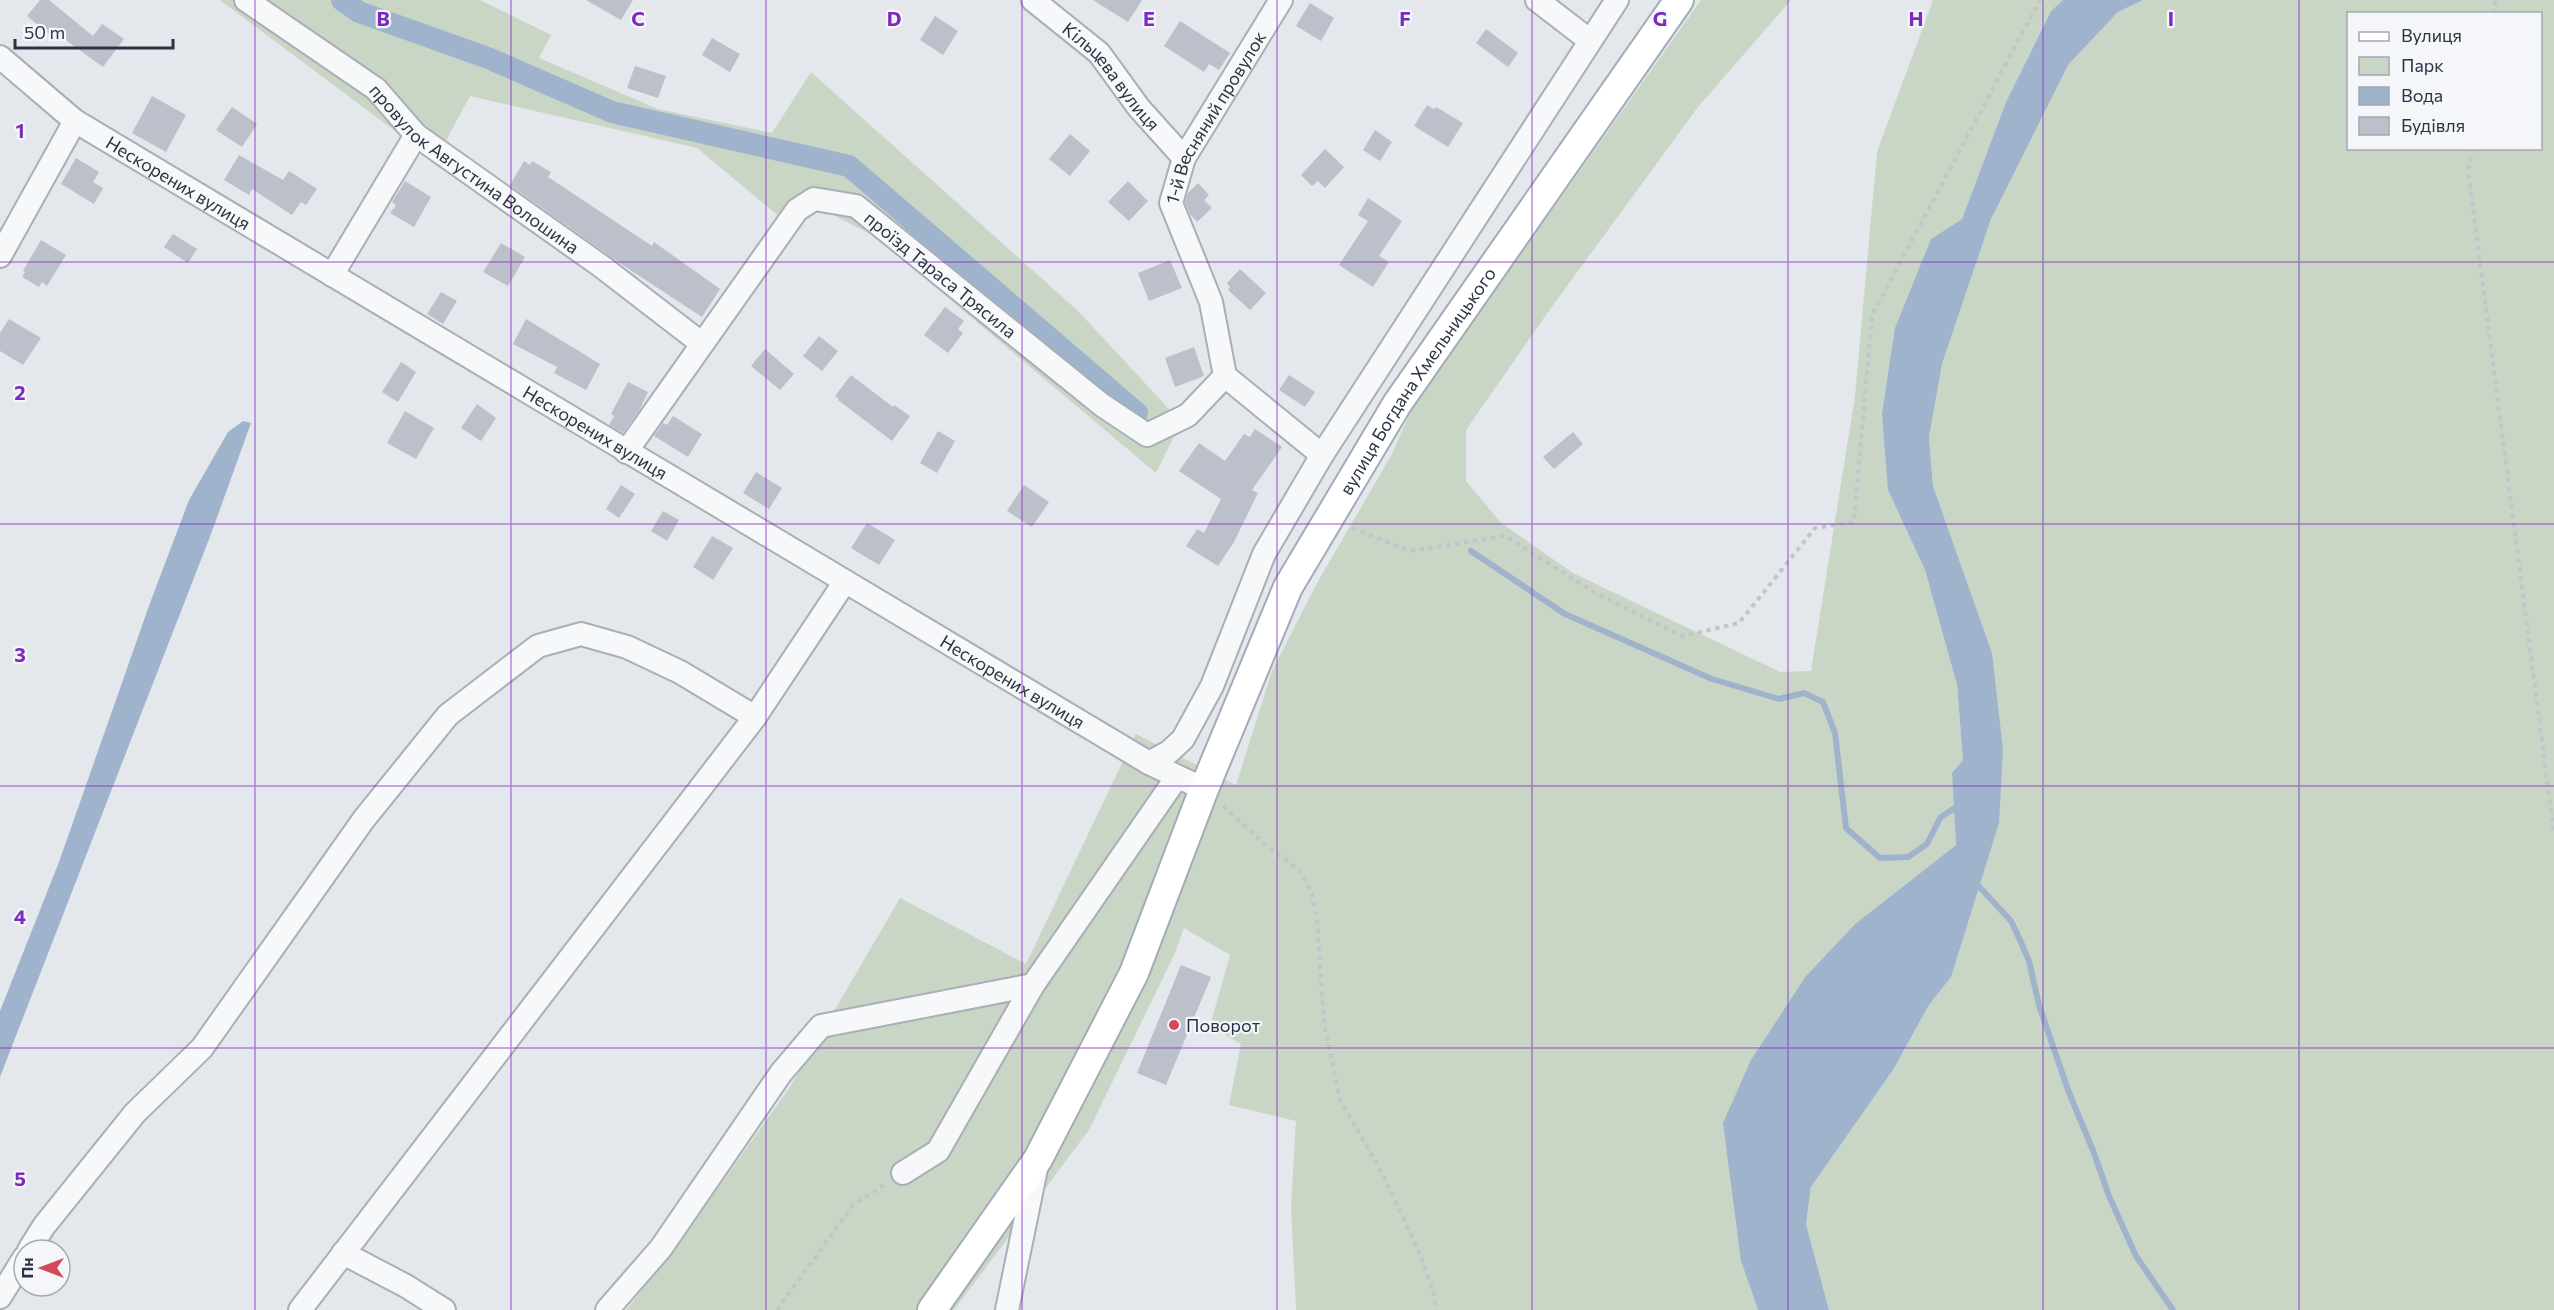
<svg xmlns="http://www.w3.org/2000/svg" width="2554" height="1310" viewBox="0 0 2554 1310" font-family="Commissioner,sans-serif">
<rect width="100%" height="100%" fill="#e4e7ec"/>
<!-- green -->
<path fill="#c9d6c5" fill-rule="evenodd" d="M220 0H480L551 35 539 58 658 109 772 133 811 72 1078 311 1181 422 1156 473 876 237 820 208 781 218 697 148 470 96 435 161Z
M1701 0H1791L1698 107 1548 312 1466 430V481L1501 523 1573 573 1780 672 1811 671 1855 396 1877 152 1933 0H2063L2051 11 2006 102 1962 219 1931 239 1888 490 1925 570 1957 685 1963 760 1952 773 1956 845 1855 924 1806 976 1741 1261 1758 1310H1296L1291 1207 1296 1121 1229 1105 1241 1044 1210 1026 1230 955 1184 928 1174 955 1089 1130 954 1310H626L670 1255 790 1087 900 898 1026 964 1136 734 1236 785 1272 671 1317 583 1391 456 1413 406Z
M2143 0H2554V1310H1829L1806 1224 1811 1187 1893 1070 1929 1005 1951 977 1992 653 1933 486 1929 437 1942 364 1991 219 2068 65 2118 12ZM2348 14H2540V148H2348Z"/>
<!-- water -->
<path fill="#9fb4cc" d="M2063 0H2143L2118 12 2068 65 1991 219 1942 364 1929 437 1933 486 1992 653 2003 750 1999 823 1951 977 1929 1005 1893 1070 1811 1187 1806 1224 1829 1310H1758L1741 1261 1723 1123 1751 1060 1806 976 1855 924 1956 845 1952 773 1963 760 1957 685 1925 570 1888 490 1882 414 1895 328 1931 239 1962 219 2006 102 2051 11Z
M243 421 251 423 211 534 0 1077V1011L59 862 150 603 189 500 228 432Z"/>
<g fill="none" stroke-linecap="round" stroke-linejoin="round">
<!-- stream -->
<path stroke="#9fb4cc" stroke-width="6" d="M1471 551 1565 614 1712 679 1779 699 1804 693 1823 702 1835 733 1846 828 1880 858 1908 857 1927 844 1940 818 1959 805
M1975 882 2011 921 2020 940 2029 961 2039 1005 2068 1090 2094 1153 2109 1196 2136 1256 2173 1310"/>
<!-- canal -->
<path stroke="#9fb4cc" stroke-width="22" d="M342 0 359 12 488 58 612 112 849 166 1137 413"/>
</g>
<!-- building -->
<path fill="#bbc0ca" d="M40 0H49L93 36 102 24 124 39 103 67 63 38 59 42 27 16Z
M586 0H633L621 20Z
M1093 0H1142L1128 22Z
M1310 3 1334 18 1321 41 1296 26Z
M935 16 958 31 943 55 920 40Z
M1180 21 1230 53 1219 70 1209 64 1204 72 1164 46Z
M1486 29 1518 53 1508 67 1476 43Z
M712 38 740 54 730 72 702 55Z
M635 66 666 76 658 98 627 88Z
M152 96 186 115 166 152 132 133Z
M1427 105 1434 109 1436 107 1463 123 1448 147 1414 126Z
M232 107 257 124 242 147 216 130Z
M1375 130 1392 142 1380 161 1363 150Z
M1070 134 1090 151 1070 176 1049 159Z
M1325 149 1344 167 1325 188 1318 181 1312 186 1301 175Z
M239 155 283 180 289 171 317 189 306 205 301 202 292 215 252 189 249 195 224 180Z
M76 158 99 172 93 182 103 188 94 204 61 184Z
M524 161 530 165 532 161 551 172 548 177 652 246 654 242 720 289 702 317 615 260 510 185Z
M405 181 431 197 414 227 390 213 396 205 392 202Z
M1128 181 1148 201 1129 221 1108 202Z
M1198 183 1209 195 1204 200 1212 208 1197 222 1190 214 1185 202 1188 193Z
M1368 198 1402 221 1379 256 1389 262 1373 287 1339 265 1368 221 1358 215Z
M173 234 197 249 188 263 164 247Z
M41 240 66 255 47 286 42 282 39 287 22 277 25 272 23 271Z
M501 243 525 257 508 286 483 272Z
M1170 260 1182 288 1149 301 1138 273Z
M1240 269 1266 293 1250 310 1228 290 1230 287 1227 283Z
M441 292 457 301 443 324 427 314Z
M945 307 964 321 958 329 963 333 948 353 924 335Z
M9 319 41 338 23 365 0 351V333Z
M526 319 600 364 586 390 554 373 557 367 513 344Z
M819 336 838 351 822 371 803 356Z
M1194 347 1204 376 1175 387 1165 358Z
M765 349 794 374 780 390 751 366Z
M401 362 416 372 398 402 382 392Z
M851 375 893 407 894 405 910 416 892 441 838 400 839 399 835 396Z
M1289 375 1315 392 1305 407 1279 390Z
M628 382 648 392 640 409 623 433 609 425 614 416 611 414Z
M477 404 496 418 481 441 461 428Z
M405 411 434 428 416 459 387 443Z
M673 416 702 434 688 457 654 436 663 423 667 425Z
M1255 429 1282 447 1252 490 1258 493 1234 542 1218 566 1186 546 1197 529 1204 533 1221 499 1179 471 1199 443 1225 461 1244 434 1250 437Z
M938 431 955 441 937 473 920 463Z
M1573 432 1583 444 1554 469 1543 457Z
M756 472 782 488 769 509 743 493Z
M621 485 635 494 619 518 606 509Z
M1024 485 1049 502 1032 527 1007 511Z
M663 511 679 520 667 541 651 531Z
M867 523 895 540 879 565 851 548Z
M712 536 733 548 713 580 693 567Z
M1181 965 1211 977 1166 1085 1137 1073Z"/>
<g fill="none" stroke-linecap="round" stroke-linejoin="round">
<!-- minor casing -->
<g stroke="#a9aeb7" stroke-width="26">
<g id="minor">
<path id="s1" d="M246 0 376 89 416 135 601 266 701 343"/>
<path id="s2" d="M1033 0 1099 53 1139 108 1184 158"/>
<path d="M1537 0 1589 40"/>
<path id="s3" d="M0 57 75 121 1149 763 1204 789"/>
<path d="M0 256 75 121"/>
<path d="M332 275 416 135"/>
<path id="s4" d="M1225 376 1211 302 1171 203 1184 158 1281 0"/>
<path d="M1225 376 1322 455"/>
<path id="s5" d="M626 452 797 210 814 199 856 206 1102 405 1147 435 1188 415 1225 376"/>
<path d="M1149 763 1169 752 1183 739 1212 686 1264 554 1322 455 1617 0"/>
<path d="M903 1173 938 1151 1033 985"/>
<path d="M29 1250 44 1226 135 1113 202 1048 364 819 448 715 538 646 581 634 627 647 680 672 755 717"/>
<path d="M343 1253 406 1286 444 1310"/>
<path d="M0 1297 24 1258"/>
<path d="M300 1310 755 717 844 583"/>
<path d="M607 1310 661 1248 781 1073 821 1026 1033 985 1177 777"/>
<path d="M1007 1310 1037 1164"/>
</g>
</g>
<!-- major casing -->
<g stroke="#a3abb8" stroke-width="32">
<g id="major">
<path id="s6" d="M932 1310 1038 1159 1134 973 1204 789 1288 587 1397 404 1679 0"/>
</g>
</g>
<!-- path -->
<path stroke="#c2c5cb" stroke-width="4" stroke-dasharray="4.5 4.5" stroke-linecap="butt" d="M2494 14 2495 0
M2473 148 2468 170 2554 834
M1352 528 1410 551 1505 536 1592 591 1683 636 1739 623 1815 528 1854 522 1872 315 2040 0
M1223 806 1268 847 1299 870 1311 890 1317 920 1324 1024 1340 1099 1384 1177 1419 1252 1433 1290 1436 1310
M777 1310 853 1205 887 1183"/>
<!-- minor -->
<use href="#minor" stroke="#f7f8fa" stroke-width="22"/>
<!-- major -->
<use href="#major" stroke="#fff" stroke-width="28"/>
</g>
<!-- grid -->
<path fill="none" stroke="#7b2cbf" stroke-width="1.5" stroke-opacity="0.55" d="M255 0V1310M511 0V1310M766 0V1310M1022 0V1310M1277 0V1310M1532 0V1310M1788 0V1310M2043 0V1310M2299 0V1310M0 262H2554M0 524H2554M0 786H2554M0 1048H2554"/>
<!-- markers -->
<circle fill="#d1495b" stroke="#f4f6f9" stroke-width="2" cx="1174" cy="1025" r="6"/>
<g text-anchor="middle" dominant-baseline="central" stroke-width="4.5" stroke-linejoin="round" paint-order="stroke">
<!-- street labels -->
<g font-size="18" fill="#2b3445" stroke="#f4f6f9">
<text stroke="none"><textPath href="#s2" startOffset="110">Кільцева вулиця</textPath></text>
<text stroke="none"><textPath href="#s4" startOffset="279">1-й Весняний провулок</textPath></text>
<text stroke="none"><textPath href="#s1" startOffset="285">провулок Августина Волошина</textPath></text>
<text stroke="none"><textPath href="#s3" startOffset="219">Нескорених вулиця</textPath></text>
<text stroke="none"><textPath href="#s5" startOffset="468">проїзд Тараса Трясила</textPath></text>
<text stroke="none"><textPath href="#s6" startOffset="1053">вулиця Богдана Хмельницького</textPath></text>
<text stroke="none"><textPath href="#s3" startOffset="705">Нескорених вулиця</textPath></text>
<text stroke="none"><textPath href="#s3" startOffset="1191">Нескорених вулиця</textPath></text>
</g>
<!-- poi labels -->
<g font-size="18" fill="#2b3445" stroke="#f4f6f9" text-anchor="start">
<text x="1186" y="1025">Поворот</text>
</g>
</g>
<g font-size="20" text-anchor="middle" font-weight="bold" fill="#7b2cbf" stroke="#f4f6f9" stroke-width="4.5" stroke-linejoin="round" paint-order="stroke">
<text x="383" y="26">B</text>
<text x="638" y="26">C</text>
<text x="894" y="26">D</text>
<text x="1149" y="26">E</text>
<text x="1405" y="26">F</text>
<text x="1660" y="26">G</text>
<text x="1916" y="26">H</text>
<text x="2171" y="26">I</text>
<text x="20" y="138">1</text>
<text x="20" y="400">2</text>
<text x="20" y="662">3</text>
<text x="20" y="924">4</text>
<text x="20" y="1186">5</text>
</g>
<!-- legend -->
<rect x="2347" y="12" width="195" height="138" fill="#f4f6f9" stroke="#a4a8b1" stroke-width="1.5"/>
<rect x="2359" y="32" width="30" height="9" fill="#ffffff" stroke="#a4a8b1" stroke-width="1.5"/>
<text x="2401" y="42" font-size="18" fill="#2b3445">Вулиця</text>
<rect x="2359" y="57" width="30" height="18" fill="#c9d6c5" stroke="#a4a8b1" stroke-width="1.5"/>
<text x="2401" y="72" font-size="18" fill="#2b3445">Парк</text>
<rect x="2359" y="87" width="30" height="18" fill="#9fb4cc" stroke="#a4a8b1" stroke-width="1.5"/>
<text x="2401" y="102" font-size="18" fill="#2b3445">Вода</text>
<rect x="2359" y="117" width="30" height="18" fill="#bbc0ca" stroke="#a4a8b1" stroke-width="1.5"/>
<text x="2401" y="132" font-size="18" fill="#2b3445">Будівля</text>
<!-- north arrow -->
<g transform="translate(42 1268) rotate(270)"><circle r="28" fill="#f4f6f9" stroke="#a4a8b1" stroke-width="1.5"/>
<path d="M0-4.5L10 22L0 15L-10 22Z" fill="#d1495b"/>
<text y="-9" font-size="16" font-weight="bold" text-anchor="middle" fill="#2b3445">Пн</text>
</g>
<!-- scale -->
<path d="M15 39v9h158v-9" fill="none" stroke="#2b3445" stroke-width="3"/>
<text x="24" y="39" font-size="18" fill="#2b3445" stroke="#f4f6f9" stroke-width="4.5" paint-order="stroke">50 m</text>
</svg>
